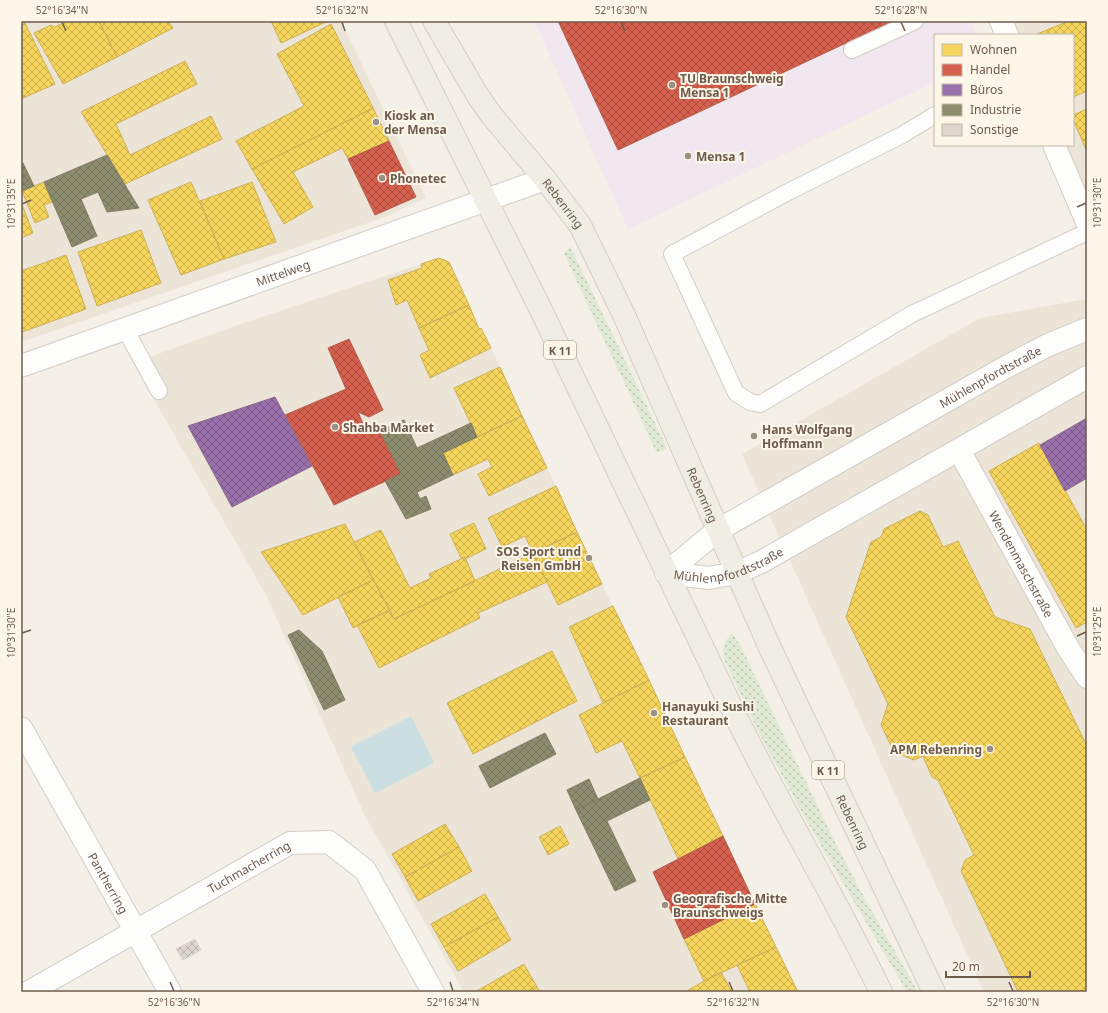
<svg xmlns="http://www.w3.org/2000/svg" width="1108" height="1013" viewBox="0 0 1108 1013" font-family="'Noto Sans',sans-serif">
<defs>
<pattern id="grass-dots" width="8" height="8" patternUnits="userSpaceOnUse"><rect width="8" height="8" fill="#dfe9d4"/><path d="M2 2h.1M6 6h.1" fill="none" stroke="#b9c0ae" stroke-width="1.8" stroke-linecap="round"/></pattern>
<pattern id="homes-cross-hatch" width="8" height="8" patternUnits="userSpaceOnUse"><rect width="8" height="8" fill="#f6d55c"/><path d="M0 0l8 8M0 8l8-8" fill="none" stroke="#cbb04e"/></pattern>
<pattern id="shops-cross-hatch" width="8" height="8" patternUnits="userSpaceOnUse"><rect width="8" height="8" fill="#d6604d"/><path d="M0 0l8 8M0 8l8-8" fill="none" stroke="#a94f40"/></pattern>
<pattern id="offices-cross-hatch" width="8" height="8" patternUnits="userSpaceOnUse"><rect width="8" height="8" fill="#9970ab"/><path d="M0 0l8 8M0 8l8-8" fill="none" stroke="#7b5b86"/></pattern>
<pattern id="industry-cross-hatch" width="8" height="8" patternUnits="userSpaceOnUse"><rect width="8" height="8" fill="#8c8c6e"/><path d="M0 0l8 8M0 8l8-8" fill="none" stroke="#77755d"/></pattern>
<pattern id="building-cross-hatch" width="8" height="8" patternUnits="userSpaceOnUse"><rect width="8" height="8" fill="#ddd6ce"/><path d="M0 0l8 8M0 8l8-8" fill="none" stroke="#b7b1a9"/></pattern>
</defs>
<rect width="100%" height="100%" fill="#f4f0e8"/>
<!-- residential -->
<path fill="#ece4d6" d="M21 21H341L426 198 385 217 21 342Z
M1013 21H1087V194L1066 145H1073V35H1019Z
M439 258 449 262 479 328H481L491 348 577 532 798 992H464L366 818 266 595 133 363 238 325Z
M1087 299V992H984L742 454 980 318Z"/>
<!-- education -->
<path fill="#f1e7ef" d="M534 21H970L976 35H935V82L628 229Z"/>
<!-- grass -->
<path fill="url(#grass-dots)" d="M570 246 667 448 657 453 564 254Z
M732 633 740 645 835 842 865 899 918 992H907L805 818 757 729 723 657 724 643Z"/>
<!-- water -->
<path fill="#cbdee2" d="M411 716 434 763 375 793 351 747Z"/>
<!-- homes -->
<path fill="url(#homes-cross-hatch)" stroke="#cdb057" d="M67 21H99L117 57 63 84 34 33 51 25 55 27Z
M99 21H168L173 28 117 57Z
M271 21H328L281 43Z
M1069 21H1087V91L1073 97V35L1037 34Z
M25 23 55 84 21 99V25Z
M331 24 373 108 252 169 236 141 304 106 277 54Z
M185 61 197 84 116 124 130 155 211 116 222 139 125 184 81 112Z
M373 108 389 141 348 159 342 148 293 172 313 207 284 224 252 169Z
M1087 109V152L1073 119V115Z
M44 182 52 202 44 205 49 217 35 223 22 191Z
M191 182 224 259 181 275 148 200Z
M252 182 276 242 224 259 200 201Z
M21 202 33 233 21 238Z
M141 230 161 283 97 306 78 252Z
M66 255 86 309 22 332 21 271Z
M439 258 449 262 469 305 419 328 407 300 396 305 388 280 422 268 421 264Z
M469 305 479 329 481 328 491 348 430 378 420 355 429 350 419 328Z
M500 367 522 416 477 437 454 388Z
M522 416 547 468 489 496 478 474 492 467 488 459 453 475 443 453Z
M1039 443 1087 530V622L1076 628 989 471Z
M556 486 577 532 533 553 525 536 502 547 488 518Z
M920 511 928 515 943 547 958 541 995 617 1030 629 1087 746V992H1018L961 871 965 860 974 855 938 780 932 777 923 756 914 760 894 752 881 725 888 704 846 617 871 542 881 537 884 529Z
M474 523 486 549 465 559V557L461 558 450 534Z
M345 524 373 580 303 615 261 552Z
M381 530 410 588 431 578 429 574 465 557 475 581 394 619 354 542Z
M577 532 602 584 558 605 533 553Z
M533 553 547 582 478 613 480 618 379 668 357 625 390 610 394 619Z
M373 580 390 610 353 628 338 597Z
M613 606 649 680 603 703 569 627Z
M552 651 577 701 473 754 447 703Z
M649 680 685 757 640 778 622 741 596 753 579 715Z
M685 757 723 836 678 859 640 778Z
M445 824 459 847 405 877 392 854Z
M560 826 569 844 548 855 539 837Z
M459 847 472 871 418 901 405 877Z
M485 894 498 917 444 947 431 924Z
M755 904 776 947 704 981 684 939Z
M498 917 511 940 458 971 444 947Z
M776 947 798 992H750L737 965Z
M524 964 537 987 529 992H475Z
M721 972 732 992H685L704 981Z
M537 987 540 992H529Z"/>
<!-- shops -->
<path fill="url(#shops-cross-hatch)" stroke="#b65e4d" d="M558 21H893L618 150Z
M389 141 416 197 375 215 348 159Z
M349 339 383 410 369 417 358 412 364 426 380 431 401 474 334 505 285 415 346 389 328 348Z
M723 836 755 904 684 939 653 872Z"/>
<!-- offices -->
<path fill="url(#offices-cross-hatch)" stroke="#8c6a8e" d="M275 397 312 466 232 507 188 426Z
M1087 418V478L1065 491 1040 445Z"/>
<!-- industry -->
<path fill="url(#industry-cross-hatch)" stroke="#837d64" d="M107 155 139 208 107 212 98 192 81 199 97 236 72 247 44 182Z
M21 163H23L34 186 22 191Z
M404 420 417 448 471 423 477 437 443 453 453 475 417 492 420 499 426 496 431 509 406 519 385 481 401 474 380 431Z
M299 630 322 651 345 700 324 710 288 635Z
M545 733 556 754 490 788 479 766Z
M640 778 650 800 607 821 636 881 615 891 576 810Z
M589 779 598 799 576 810 567 790Z"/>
<!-- building -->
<path fill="url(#building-cross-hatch)" stroke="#dcd4cb" d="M195 939 201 950 183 960 176 949Z"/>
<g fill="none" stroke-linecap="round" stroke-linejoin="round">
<!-- lane casing -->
<g stroke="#d3cdc6" stroke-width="18">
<path id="lane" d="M852 50 915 21
M935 115 902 135 788 192 672 254 736 393 750 402 760 404 912 314 1087 232
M125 329 159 391"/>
</g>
<!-- street casing -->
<g stroke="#d3cdc6" stroke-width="24">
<g id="street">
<path d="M1001 21 1007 35"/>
<path d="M1054 145 1087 222"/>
<path id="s1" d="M959 450 1068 648 1087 677"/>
<path id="s2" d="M21 728 170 992"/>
<path id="s3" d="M29 992 290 843 329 842 365 870 433 992"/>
</g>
</g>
<!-- secondary casing -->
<g stroke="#d1ccc4" stroke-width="24">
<g id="secondary">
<path id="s4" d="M21 366 545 179"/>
<path id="s5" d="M666 573 718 530 1006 367 1048 345 1087 329"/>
<path id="s6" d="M666 573 709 578 736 573 761 562 1087 377"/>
</g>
</g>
<!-- primary casing -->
<g stroke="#d3ccc6" stroke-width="24">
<g id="primary">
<path d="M396 21 540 308 737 719C783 811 836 899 881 992"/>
<path id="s7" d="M434 21 478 96 492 116 545 179 580 225 624 315 770 648 934 992"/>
</g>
</g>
<!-- lane -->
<use href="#lane" stroke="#fdfdfc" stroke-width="16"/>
<!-- street -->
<use href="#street" stroke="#fdfdfc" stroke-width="22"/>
<!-- secondary -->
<use href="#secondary" stroke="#fdfdfc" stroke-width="22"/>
<!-- primary -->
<use href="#primary" stroke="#f0ede5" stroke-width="22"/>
</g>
<!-- ticks -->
<path fill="none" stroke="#6d5b4c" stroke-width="1.5" d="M62 22 66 31M342 22 345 31M621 22 625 31M901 22 905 31M22 204 31 200M1077 207 1086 203M22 633 31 630M1077 636 1086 632M170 982 174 991M450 982 453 991M729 982 733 991M1009 982 1013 991"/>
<!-- markers -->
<g fill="#9c8f83" stroke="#fcf6e8" stroke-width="1.5">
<circle cx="672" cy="85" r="4"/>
<circle cx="376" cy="122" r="4"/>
<circle cx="688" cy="156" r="4"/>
<circle cx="382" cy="178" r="4"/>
<circle cx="335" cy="427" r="4"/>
<circle cx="754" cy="436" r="4"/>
<circle cx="589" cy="558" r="4"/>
<circle cx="654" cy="713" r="4"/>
<circle cx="990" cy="749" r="4"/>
<circle cx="665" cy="905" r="4"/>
</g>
<g text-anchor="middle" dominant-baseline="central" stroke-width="4" stroke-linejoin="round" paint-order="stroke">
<!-- shield labels -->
<g fill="#fcf6e8" stroke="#988a7b" stroke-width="1">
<rect x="544" y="341" width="32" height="18" rx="3"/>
<rect x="812" y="761" width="32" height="18" rx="3"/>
</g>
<g font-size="11" font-weight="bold" fill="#6d5b4c">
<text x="560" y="350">K 11</text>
<text x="828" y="770">K 11</text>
</g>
<!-- poi labels -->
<g font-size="12" font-weight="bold" fill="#6d5b4c" stroke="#fcf6e8" text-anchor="start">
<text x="680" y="78">TU Braunschweig<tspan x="680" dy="14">Mensa 1</tspan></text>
<text x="384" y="115">Kiosk an<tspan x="384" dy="14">der Mensa</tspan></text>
<text x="696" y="156">Mensa 1</text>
<text x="390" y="178">Phonetec</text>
<text x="343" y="427">Shahba Market</text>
<text x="762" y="429">Hans Wolfgang<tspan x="762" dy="14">Hoffmann</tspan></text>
<text x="581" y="551" text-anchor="end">SOS Sport und<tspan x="581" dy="14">Reisen GmbH</tspan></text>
<text x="662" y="706">Hanayuki Sushi<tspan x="662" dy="14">Restaurant</tspan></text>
<text x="982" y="749" text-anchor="end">APM Rebenring</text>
<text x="673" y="898">Geografische Mitte<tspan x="673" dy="14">Braunschweigs</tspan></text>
</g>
<!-- street labels -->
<g font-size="12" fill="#6d5b4c" stroke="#fcf6e8">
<text stroke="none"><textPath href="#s7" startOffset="224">Rebenring</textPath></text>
<text stroke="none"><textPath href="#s4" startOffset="278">Mittelweg</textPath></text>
<text stroke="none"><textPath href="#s5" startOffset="380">Mühlenpfordtstraße</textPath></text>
<text stroke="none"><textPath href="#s7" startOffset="548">Rebenring</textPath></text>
<text stroke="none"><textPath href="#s6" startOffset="65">Mühlenpfordtstraße</textPath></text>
<text stroke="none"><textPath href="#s1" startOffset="130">Wendenmaschstraße</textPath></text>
<text stroke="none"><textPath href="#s7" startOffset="908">Rebenring</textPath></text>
<text stroke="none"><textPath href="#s3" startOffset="253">Tuchmacherring</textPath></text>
<text stroke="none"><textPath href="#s2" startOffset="178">Pantherring</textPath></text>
</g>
</g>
<!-- border -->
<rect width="1108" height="1013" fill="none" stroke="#fcf6e8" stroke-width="44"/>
<!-- legend -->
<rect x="934" y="34" width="140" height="112" fill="#fcf6e8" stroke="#c3b8aa"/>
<rect x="942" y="44" width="20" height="12" fill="#f6d55c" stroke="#c3b8aa"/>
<text x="970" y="54" font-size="12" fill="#6d5b4c">Wohnen</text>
<rect x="942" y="64" width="20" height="12" fill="#d6604d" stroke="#c3b8aa"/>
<text x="970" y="74" font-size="12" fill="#6d5b4c">Handel</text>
<rect x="942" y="84" width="20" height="12" fill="#9970ab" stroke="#c3b8aa"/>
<text x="970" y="94" font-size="12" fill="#6d5b4c">Büros</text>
<rect x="942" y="104" width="20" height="12" fill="#8c8c6e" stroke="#c3b8aa"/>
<text x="970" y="114" font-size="12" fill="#6d5b4c">Industrie</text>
<rect x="942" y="124" width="20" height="12" fill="#ddd6ce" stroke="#c3b8aa"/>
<text x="970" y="134" font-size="12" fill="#6d5b4c">Sonstige</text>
<!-- scale -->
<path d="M946 971v6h84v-6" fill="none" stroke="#6d5b4c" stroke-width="2"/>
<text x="952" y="971" font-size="12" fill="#6d5b4c" stroke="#fcf6e8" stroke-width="3" paint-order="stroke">20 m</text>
<rect x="22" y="22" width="1064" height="969" fill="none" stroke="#6d5b4c" stroke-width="1.5"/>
<g font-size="10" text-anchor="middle" fill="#6d5b4c">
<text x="62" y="14">52°16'34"N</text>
<text x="342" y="14">52°16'32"N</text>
<text x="621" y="14">52°16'30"N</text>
<text x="901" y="14">52°16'28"N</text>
<text transform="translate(1097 203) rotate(-90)" y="4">10°31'30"E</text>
<text transform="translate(11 204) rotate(-90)" y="4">10°31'35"E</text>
<text transform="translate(1097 632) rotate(-90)" y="4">10°31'25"E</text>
<text transform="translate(11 633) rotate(-90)" y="4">10°31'30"E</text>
<text x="174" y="1006">52°16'36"N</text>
<text x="453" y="1006">52°16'34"N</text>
<text x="733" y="1006">52°16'32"N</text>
<text x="1013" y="1006">52°16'30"N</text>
</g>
</svg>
